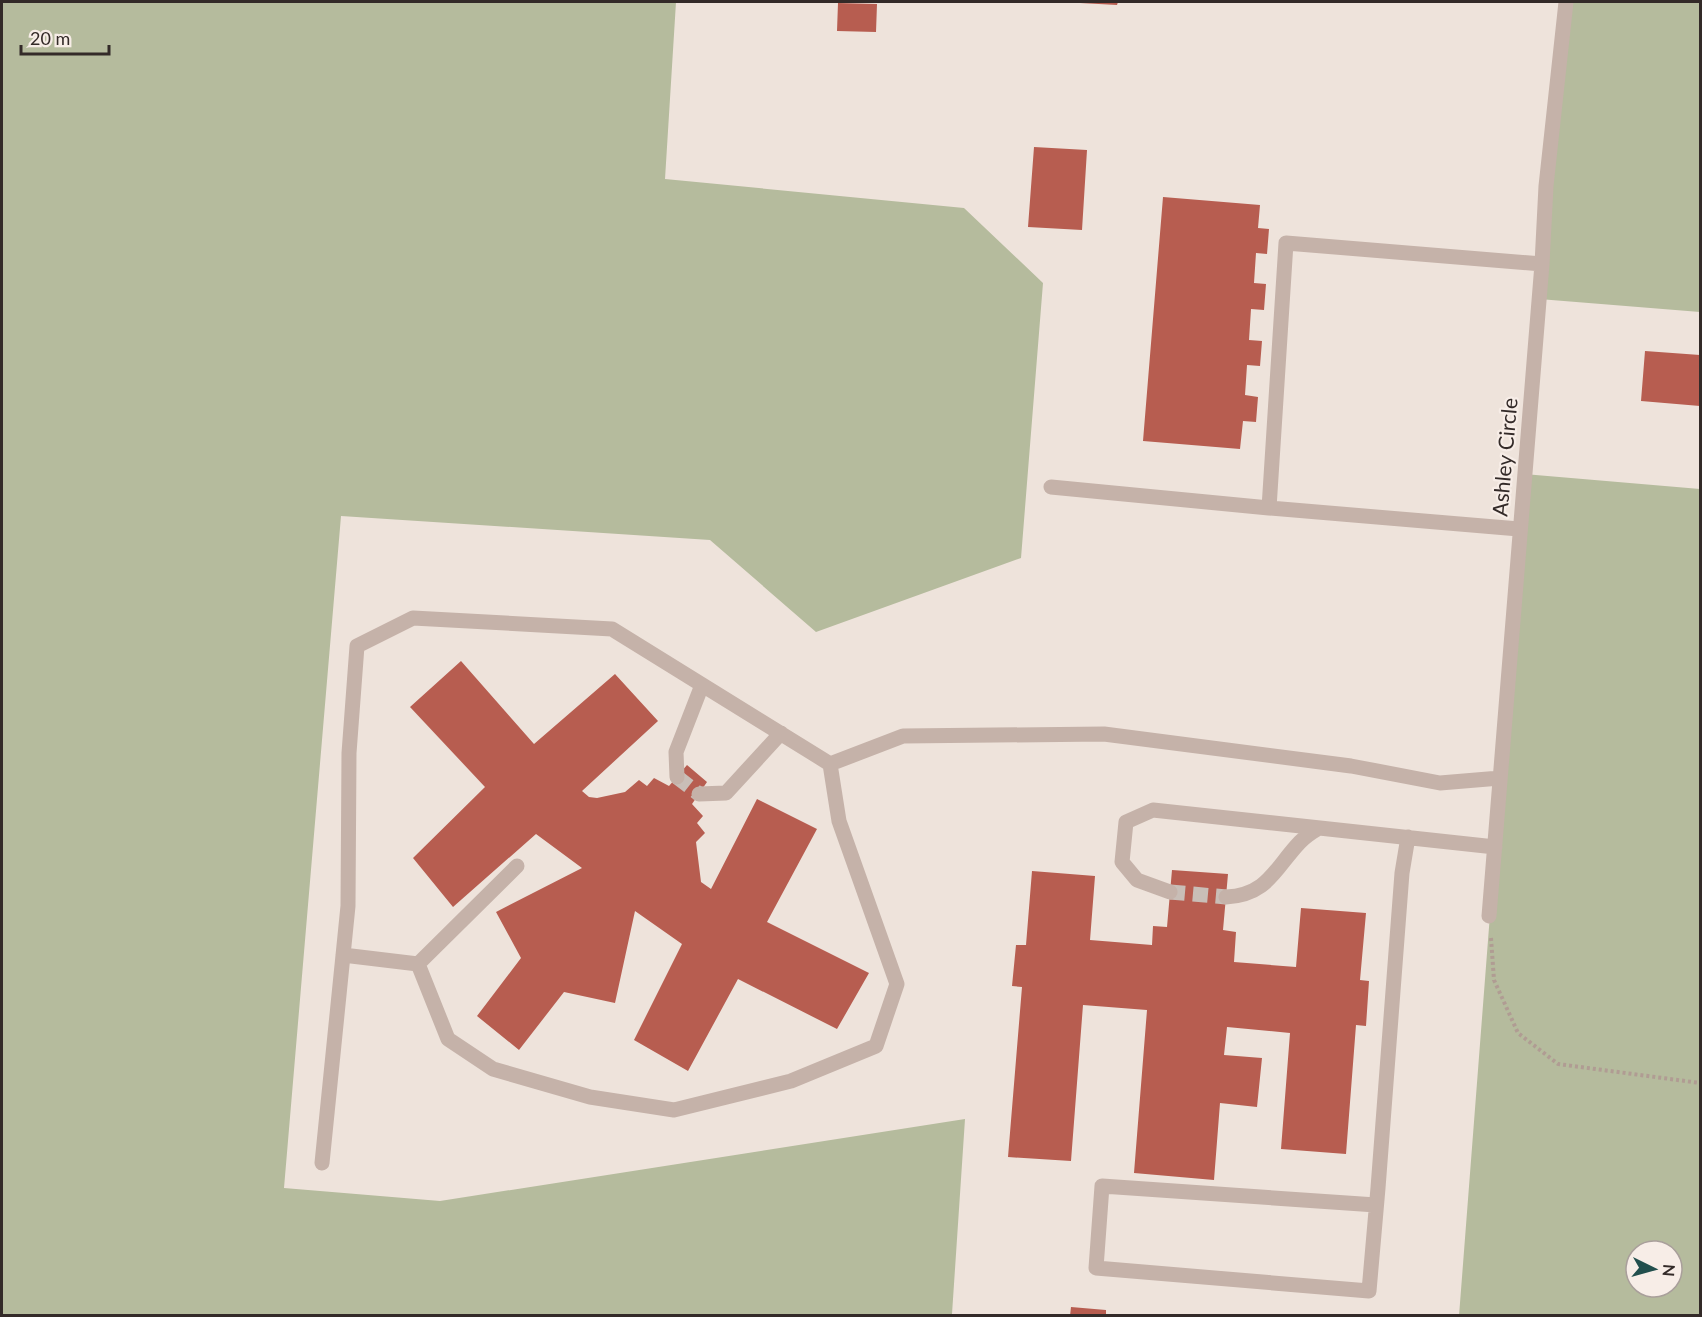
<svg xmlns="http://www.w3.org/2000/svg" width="1702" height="1317" viewBox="0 0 1702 1317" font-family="Lato,sans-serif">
<rect width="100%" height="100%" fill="#eee3db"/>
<!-- green -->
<path fill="#b5bb9d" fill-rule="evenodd" d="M2 2H676L665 179 964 208 1043 283 1021 558 816 632 710 540 341 516 284 1188 440 1201 965 1119 952 1314 954 1315H2Z
M1566 2H1700V312L1539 299Z
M1524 474 1700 489V1315L1459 1316ZM1636 1251H1672V1287H1636Z"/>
<!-- building -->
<path fill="#b75d50" d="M1080 2H1118L1117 5 1080 3Z
M838 3 877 4 876 32 837 31Z
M1034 147 1087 150 1082 230 1028 227Z
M1163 197 1260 205 1258 228 1269 229 1267 254 1256 253 1254 283 1266 284 1264 310 1251 309 1249 340 1262 341 1260 366 1247 365 1245 395 1258 397 1256 422 1243 421 1240 449 1143 441Z
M1645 351 1700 355V406L1641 401Z
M461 661 534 744 615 674 658 721 582 791 589 797 597 798 625 792 639 780 647 786 654 778 669 786 687 765 707 782 692 804 703 816 697 823 705 833 696 842 701 882 711 889 757 799 817 829 767 922 869 973 837 1029 738 979 688 1071 634 1040 682 944 635 911 615 1003 564 992 519 1050 477 1016 521 958 496 912 582 868 536 834 453 907 413 858 485 787 410 707Z
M1172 870 1228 874 1223 930 1236 932 1234 962 1296 967 1301 908 1366 913 1360 980 1369 981 1366 1026 1356 1025 1346 1154 1281 1149 1290 1033 1227 1027 1224 1055 1262 1058 1257 1107 1220 1103 1214 1180 1134 1173 1147 1010 1083 1005 1071 1161 1008 1157 1022 987 1012 986 1016 945H1026L1032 871 1095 876 1090 940 1152 945 1153 926 1167 927Z
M1071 1307 1106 1310V1316H1070Z"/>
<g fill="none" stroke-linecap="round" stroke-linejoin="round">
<!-- minor-tunnel -->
<path stroke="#c9beb7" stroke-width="15" stroke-dasharray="15 8" stroke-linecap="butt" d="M677 777 699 794
M1170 892 1226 897"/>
<!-- path -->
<path stroke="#b09c93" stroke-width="4" stroke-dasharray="3 3" stroke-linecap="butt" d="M1491 938 1494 980 1518 1033 1558 1064 1700 1083"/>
<!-- minor -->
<path stroke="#c5b2a9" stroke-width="15" d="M1051 487 1269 508
M1519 529 1269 508 1286 243 1542 264
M677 777 676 752 702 685
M699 794 726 793 781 733
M1170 892 1137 880 1122 862 1126 822 1153 810 1495 847
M1226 897C1268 895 1275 868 1300 842 1305 837 1312 832 1319 828
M1489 916 1542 264 1546 186 1566 2
M343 955 418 964 517 866
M418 964 448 1039 493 1069 590 1097 674 1110 791 1081 876 1046 897 984 839 821 830 764
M322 1163 348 906 349 753 357 646 413 618 612 629 830 764 903 736 1104 734 1351 766 1440 783 1500 778
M1376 1205 1102 1186 1096 1268 1369 1291 1378 1188 1402 873 1408 837"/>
</g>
<g text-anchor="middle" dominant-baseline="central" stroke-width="4.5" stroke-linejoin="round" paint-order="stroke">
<!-- street labels -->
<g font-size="21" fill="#332a28" stroke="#f7ede7">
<text transform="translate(1504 457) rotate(-85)">Ashley Circle</text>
</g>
</g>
<!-- border -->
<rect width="1702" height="1317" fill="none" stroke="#332a28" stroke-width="6"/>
<!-- north arrow -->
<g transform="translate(1654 1269) rotate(95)"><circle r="28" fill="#f7ede7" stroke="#a99f9b" stroke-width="1.5"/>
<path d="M0-4.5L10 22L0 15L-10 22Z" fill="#224f4d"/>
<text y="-9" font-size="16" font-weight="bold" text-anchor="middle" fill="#332a28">N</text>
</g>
<!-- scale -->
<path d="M21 45v9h88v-9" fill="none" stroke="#332a28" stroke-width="3"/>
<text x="30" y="45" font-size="18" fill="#332a28" stroke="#f7ede7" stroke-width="4.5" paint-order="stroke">20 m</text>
</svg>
